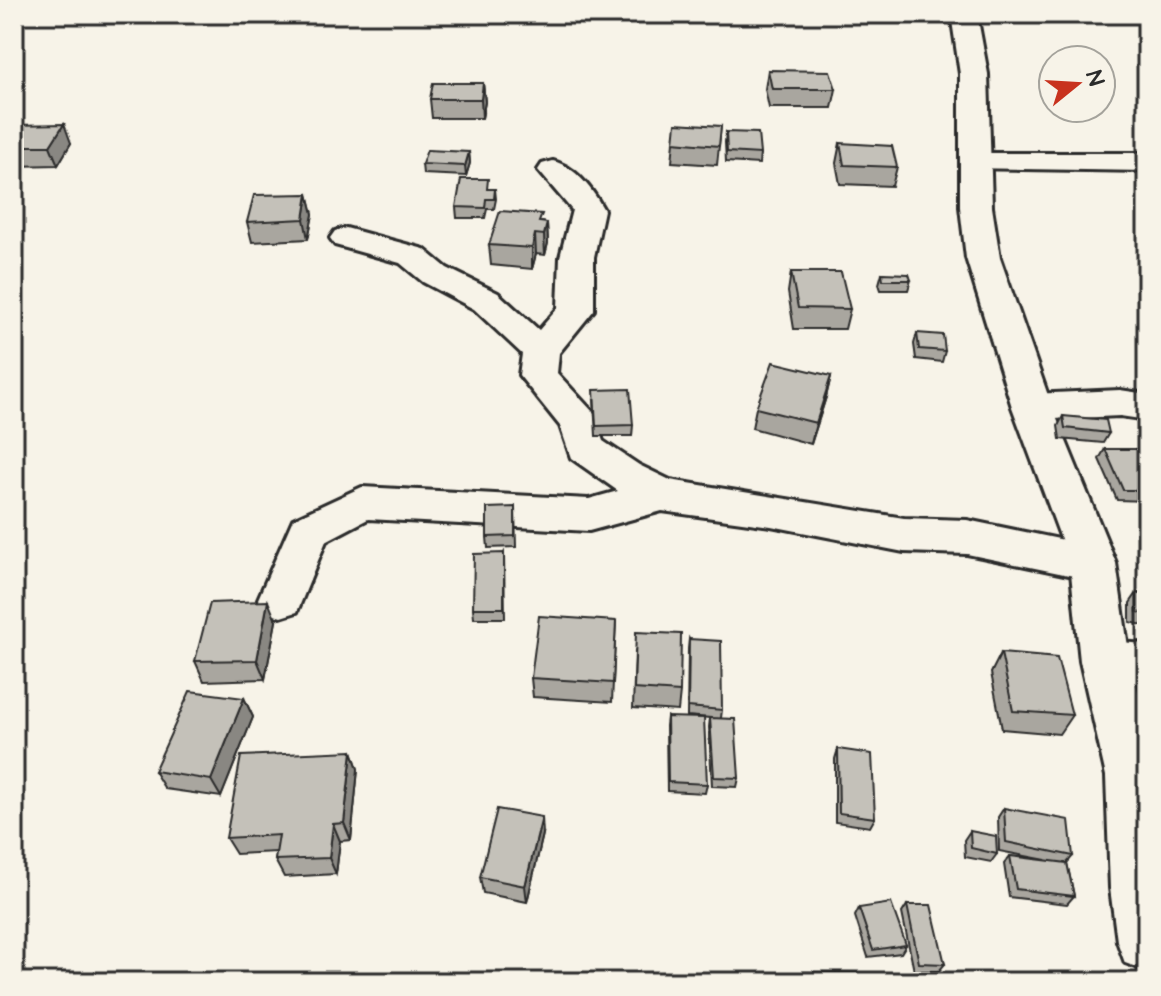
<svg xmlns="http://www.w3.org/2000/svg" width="1161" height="996" viewBox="0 0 1161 996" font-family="'Architects Daughter',sans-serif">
<rect width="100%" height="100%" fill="#f7f3e8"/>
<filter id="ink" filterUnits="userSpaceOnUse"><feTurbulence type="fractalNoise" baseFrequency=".0125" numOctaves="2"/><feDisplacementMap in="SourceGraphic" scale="16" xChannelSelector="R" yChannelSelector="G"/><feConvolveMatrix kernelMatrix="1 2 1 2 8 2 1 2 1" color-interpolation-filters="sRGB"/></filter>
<g filter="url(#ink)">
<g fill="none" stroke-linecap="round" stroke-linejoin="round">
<!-- street casing -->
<g stroke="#2b2b2b" stroke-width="6">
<path id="street" d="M976 153H1147V171L965 168 961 162 965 156Z
M553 161C576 167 593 190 604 210L594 257V310L559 353 557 373 593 412 603 441 639 465 670 480 904 518 967 520 1093 546 1109 551 1115 563 1109 575 1093 580 967 554 904 552 771 526 662 511 589 531 368 519 326 541 297 612 281 617 265 612 258 599 293 519 362 487 589 499 618 491 571 458 560 426 519 375 522 354 474 309 423 282 400 263 335 245 330 238 335 231 346 228 424 249 447 268 498 293 539 330 558 308 560 257 572 210 538 170 542 164Z
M1120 390 1147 394V420L1120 416 1032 420 1018 416 1013 407 1018 398 1032 394Z
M1105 641 1147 644V684L1105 681 1088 675 1081 661 1088 647Z"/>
</g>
<!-- secondary casing -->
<g stroke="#2b2b2b" stroke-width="6">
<path id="secondary" d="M951 14H977L988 74 992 207 1000 258 1052 407 1116 563 1130 661 1147 725V971L1125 963 1117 941 1110 888 1106 776 1080 661 1070 563 1012 407 966 258 960 207V74Z"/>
</g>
<!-- street -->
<use href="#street" fill="#f7f3e8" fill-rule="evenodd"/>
<!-- secondary -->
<use href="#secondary" fill="#f7f3e8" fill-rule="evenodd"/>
</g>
<!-- wall -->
<path fill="#a9a69f" stroke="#2b2b2b" stroke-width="2" d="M1009 14H1047L1044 22H1014Z
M768 70 836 89 832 108H769L765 89Z
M483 83 485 102 482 118H432L430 99Z
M14 125 71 143 58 165 14 166Z
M721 126 717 165 672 162 674 142Z
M726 132 760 154 759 164 726 162 725 142Z
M840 143 897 167 892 186 840 184 836 163Z
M469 152 470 163 466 176 423 174 422 164Z
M489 189H495L496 199 494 209H487L485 218H457L456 207Z
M308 194 313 214 308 239 252 242 247 222Z
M542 222 547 223 548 243 545 255 536 254 532 269 491 265 489 245Z
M791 272 850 309 845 329H794L788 292Z
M882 273 911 280 908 290H881L879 284Z
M917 333 945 351 942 362 916 359 914 344Z
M831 376 826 397 811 444 752 428 756 408Z
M594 400 633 425 632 436H596Z
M1063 416 1109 433 1103 443 1060 439 1058 426Z
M1105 449 1147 459V501L1117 500 1099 459Z
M515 507 516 547 488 548 487 537Z
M504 553 505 618H474L473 608Z
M1137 593 1147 596V626L1130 622V603Z
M276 621 265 679 204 681 195 661Z
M616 621 612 702 533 697 531 678Z
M689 639 722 710 721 718 739 778 737 787 712 786 709 727 710 718 687 716 688 649Z
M635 651 680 692 678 711 633 708Z
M1001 653 1072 715 1059 734 1002 729 991 673Z
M244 698 253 717 221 797 165 789 154 771Z
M667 717 707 784 705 793 667 791 666 726Z
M838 749 875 818 870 827 835 822V759Z
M352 751 358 769 351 840 340 841 336 874 284 877 275 860 277 852 236 854 226 838Z
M1004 808 1073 856 1067 863 1074 896 1067 904 1009 897 1004 864 1010 856 1046 860 999 851 998 817Z
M970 831 997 854 991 862 965 857 964 840Z
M543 834 527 902 483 893 480 877Z
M907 905 945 964 939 971H914L902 913Z
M859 908 906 945 901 953 868 957 855 916Z
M794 972 858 982H791V979Z"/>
<!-- shaded-wall -->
<path fill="#898782" stroke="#2b2b2b" stroke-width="2" d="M483 83 485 102 482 118 481 99Z
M64 124 71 143 58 165 50 146Z
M469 152 470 163 466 176 465 166Z
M308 194 313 214 308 239 304 219Z
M547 223 548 243 545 255 544 235Z
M535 234 536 254 532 269V248Z
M831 376 826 397 811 444 816 423Z
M268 601 276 621 265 679 257 660Z
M244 698 253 717 221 797 211 780Z
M352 751 358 769 351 840 344 823Z
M542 817 543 834 527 902 525 886Z
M333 824 340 841 336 874 329 858Z"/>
<!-- building -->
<path fill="#c4c1b9" stroke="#2b2b2b" stroke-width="2" d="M768 70 830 71 836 89H772Z
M433 83H483L481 99H430Z
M676 123 721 126 719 146 674 142Z
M64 124 50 146H14V125Z
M726 132 758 133 760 154 727 152Z
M840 143 892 146 897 167 844 165Z
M427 150 469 152 465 166 422 164Z
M461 179H488L487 189H495L494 199H486L485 208 456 207Z
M308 194 304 219 247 222 254 195Z
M500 211 542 214 539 222 547 223 544 235 535 234 532 248 489 245Z
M791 272H841L850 309 798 308Z
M882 273 909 274 911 280H883Z
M917 333 943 335 945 351 919 349Z
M773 362 831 376 816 423 756 408Z
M630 389 633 425 596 426 594 390Z
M1063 416 1106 420 1109 433 1065 428Z
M1105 449H1143L1147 459V490H1123Z
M515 507V536L487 537V508Z
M504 553V608H473L474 554Z
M1137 593 1147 596V614L1137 612Z
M268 601 257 660 195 661 210 603Z
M539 616 616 621 613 683 531 678Z
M636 632 681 634 680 692 634 689Z
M689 639 721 641 722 710 688 707Z
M1001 653 1057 658 1072 715 1013 711Z
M190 691 244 698 211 780 154 771Z
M667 717 704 718 707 784 668 782Z
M710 718 735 719 739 778 714 777Z
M838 749 872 754 875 818 839 813Z
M352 751 344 823 333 824 329 858 275 860 279 835 226 838 241 756Z
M1004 808 1069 820 1073 856 1006 842Z
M497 809 542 817 525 886 480 877Z
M970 831 996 836 997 854 971 848Z
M1010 856 1067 863 1074 896 1016 889Z
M891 903 906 945 873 950 859 908Z
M907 905H931L945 964 919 963Z
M794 972 857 973 858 982H796Z"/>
</g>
<!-- margin -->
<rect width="1161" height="996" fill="none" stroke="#f7f3e8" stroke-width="48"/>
<rect x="24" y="24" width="1113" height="948" fill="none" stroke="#2b2b2b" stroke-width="3" filter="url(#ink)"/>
<!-- north arrow -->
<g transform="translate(1077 84) rotate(72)"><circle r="38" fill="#f7f3e8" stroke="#a5a39c" stroke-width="2"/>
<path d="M0-6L14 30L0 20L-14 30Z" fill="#c8321e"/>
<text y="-12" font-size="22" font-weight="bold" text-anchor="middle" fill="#2b2b2b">N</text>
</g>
</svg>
